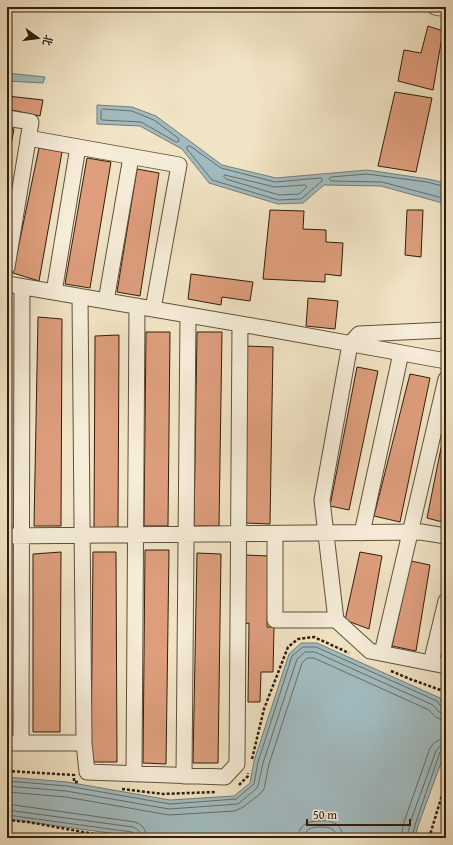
<svg xmlns="http://www.w3.org/2000/svg" width="453" height="845" viewBox="0 0 453 845" font-family="'Gentium Book Plus','Noto Serif SC',serif">
<rect width="100%" height="100%" fill="#f1e4c5"/>
<filter id="stains"><feTurbulence type="fractalNoise" baseFrequency=".005" numOctaves="4"/><feColorMatrix values="0 0 0 0 .2 0 0 0 0 .09 0 0 0 0 .02 0 0 0 .5 -.17"/></filter>
<radialGradient id="worn" r=".72"><stop offset=".6" stop-color="#630" stop-opacity="0"/><stop offset="1" stop-color="#630" stop-opacity=".3"/></radialGradient>
<!-- water -->
<path fill="#a1bbc0" stroke="#747c77" d="M7 73 45 77 43 83 7 81Z
M97 105 132 107 156 116 222 165 276 178 367 170 428 179 446 183V204L381 186 324 185 303 203 278 204 209 183 182 149 140 126 97 124Z
M301 643H317L440 698 446 708V749L418 826 415 838H329L327 836 248 838H146L7 819V777L67 782 170 800 234 796 250 783 254 761 289 654Z"/>
<g fill="none" stroke-linecap="round" stroke-linejoin="round">
<!-- shore -->
<path stroke="#696c64" stroke-width="1" d="M103 109 132 111 154 120 178 138 179 141 176 142 141 122 102 120 101 119V111Z
M188 146H190L221 168 275 182 320 178 322 179V181L301 199 278 200 212 180 187 149V147Z
M225 175 275 187 305 185 307 187 299 194 279 195 226 179 224 177Z
M446 187 427 182 367 174 331 177 329 179 331 181 382 182 446 199
M7 781 67 786 170 804 236 799 254 784 258 762 292 656 303 647H316L437 701 442 708 446 709
M7 786 66 791 169 809 238 804 256 789 258 786 263 763 297 659 305 652H315L433 705 439 712 446 714
M7 792 66 797 169 815 235 811 243 807 260 794 264 789 269 764 302 663 307 658H314L429 710C434 716 438 720 446 720
M7 804 135 822C143 825 146 830 147 838
M7 810 133 827C138 829 141 832 141 838
M7 815 132 832 135 834 136 838
M298 838C299 824 308 821 321 821 333 820 342 824 343 838
M304 838C305 828 312 827 321 827 329 827 336 828 337 838
M401 838 404 822 430 748C434 742 439 739 446 738
M407 838 410 823 436 751 440 746 446 744
M412 838 415 825 440 752 443 750 446 749"/>
</g>
<!-- building -->
<path fill="#de9e7d" stroke="#311e09" d="M428 26 443 31 433 90 398 81 404 50 421 53Z
M395 92 432 98 416 172 378 166Z
M7 96 43 100 40 116 7 109Z
M7 128 14 129 7 165Z
M39 148 62 152 39 281 13 273Z
M87 158 111 162 90 288 65 284Z
M137 169 159 173 140 296 117 292Z
M270 210 304 211 303 229 326 230V242L343 243 341 276 325 274V282L263 279Z
M407 210H423L421 257 405 255Z
M191 274 253 282 250 301 222 297 221 305 188 299Z
M308 298 338 301 335 329 306 326Z
M38 317 62 319 61 526H34Z
M7 319H9L10 528H7Z
M146 332H170L168 526H144Z
M197 332H222L219 526H194Z
M119 335 118 527 94 528 95 336Z
M245 346 273 347 270 524 246 523Z
M357 367 378 371 349 510 330 506Z
M410 374 430 378 400 522 374 516Z
M446 423V523L427 518Z
M7 549H8L9 731H7Z
M145 550H169L166 764 143 763Z
M61 552 60 732H33V554Z
M93 552H116L117 762H91Z
M360 552 382 556 369 629 345 620Z
M197 553 221 554 218 763H193Z
M245 555 269 556 267 627H274L273 672H261L260 702H248L249 623 244 624Z
M411 561 430 565 416 651 392 646Z"/>
<g fill="none" stroke-linecap="round" stroke-linejoin="round">
<!-- minor casing -->
<g stroke="#615038" stroke-width="17">
<path id="minor" d="M435 7 446 9
M7 118 31 122 7 267
M28 138 179 165 153 309
M7 284 264 328 446 361
M54 292 78 147
M80 297 84 743
M106 301 131 157
M446 330 359 334 350 344 322 500 336 620 370 651 446 666
M362 533 401 353
M275 534V620H336
M7 536 421 532 446 536
M382 653 446 379
M431 663 446 601
M7 743H84L87 772 225 777 237 764 240 324
M21 743 22 287
M134 774 137 306
M184 776 188 315"/>
</g>
<!-- path -->
<path stroke="#311e09" stroke-width="2.5" stroke-dasharray="3 2" stroke-linecap="butt" d="M391 671 410 679 446 692
M252 759 264 709 288 647 298 639 314 637 349 653
M7 771 74 775V782H78
M239 785 248 776V773
M122 789 163 794 215 792
M7 820 28 822 116 838
M248 838 321 836 318 838
M429 838 446 782"/>
<!-- minor -->
<use href="#minor" stroke="#f6edd9" stroke-width="15"/>
</g>
<!-- margin -->
<rect width="453" height="845" fill="none" stroke="#f1e4c5" stroke-width="24"/>
<rect x="8" y="8" width="437" height="829" fill="none" stroke="#311e09" stroke-width="2"/>
<rect x="12" y="12" width="429" height="821" fill="none" stroke="#311e09"/>
<!-- north arrow -->
<g transform="translate(38 38) rotate(104)" stroke="#f6edd9" stroke-width="3" paint-order="stroke">
<path d="M0-3L7 15L0 10L-7 15Z" fill="#311e09"/>
<text y="-6" font-size="11" font-weight="bold" text-anchor="middle" fill="#311e09">北</text>
</g>
<!-- scale -->
<path d="M307 819v6h103v-6" fill="none" stroke="#311e09" stroke-width="2"/>
<text x="313" y="819" font-size="12" fill="#311e09" stroke="#f6edd9" stroke-width="3" paint-order="stroke">50 m</text>
<rect width="100%" height="100%" filter="url(#stains)"/>
<rect width="100%" height="100%" fill="url(#worn)"/>
</svg>
